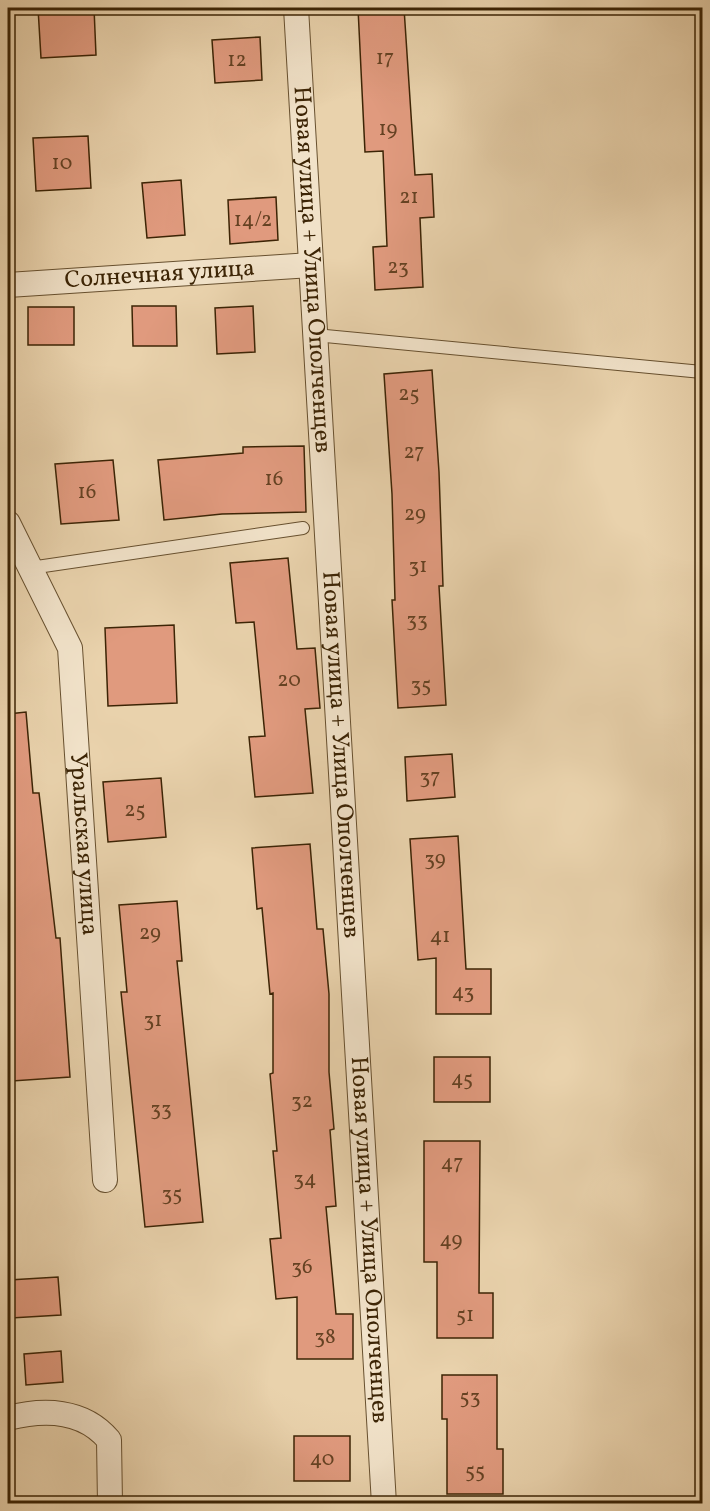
<svg xmlns="http://www.w3.org/2000/svg" width="710" height="1511" viewBox="0 0 710 1511" font-family="Vollkorn,serif">
<rect width="100%" height="100%" fill="#e9d2ac"/>
<filter id="stains"><feTurbulence type="fractalNoise" baseFrequency=".00333" numOctaves="4"/><feColorMatrix values="0 0 0 0 .2 0 0 0 0 .09 0 0 0 0 .02 0 0 0 .5 -.17"/></filter>
<radialGradient id="worn" r=".72"><stop offset=".6" stop-color="#630" stop-opacity="0"/><stop offset="1" stop-color="#630" stop-opacity=".3"/></radialGradient>
<!-- building -->
<path fill="#e09a7e" stroke="#3c2405" stroke-width="1.5" d="M38 8H94L96 55 41 58Z
M358 8H404L415 175 432 174 434 217 420 218 423 287 375 290 373 247 387 246 383 151 365 152Z
M260 37 262 80 215 83 212 40Z
M88 136 91 188 36 191 33 138Z
M181 180 185 235 147 238 142 183Z
M276 197 278 240 230 244 228 200Z
M132 306H176L177 346H133Z
M253 306 255 352 217 354 215 308Z
M28 307H74V345H28Z
M432 370 439 472 443 586H439L446 705 398 708 392 600H395L392 494 384 374Z
M304 446 306 512 222 514 164 520 158 460 243 453V447Z
M113 460 119 520 61 524 55 464Z
M288 558 297 649 315 648 320 708 305 709 313 793 255 797 249 737 265 736 254 622 236 623 230 563Z
M174 625 177 703 108 706 105 628Z
M26 712 33 793H39L56 938H60L70 1077 12 1081 8 1028V714Z
M452 754 455 797 407 801 405 757Z
M161 778 166 837 108 842 103 782Z
M458 836 466 969H491V1014H436V958L418 960 410 839Z
M310 844 317 929H323L329 994V1072L334 1129 330 1130 336 1206 326 1207 336 1314H353V1359H297V1297L276 1299 270 1239 281 1238 273 1151H277L270 1074 273 1073V993L270 994 262 908 257 909 252 848Z
M177 901 182 961H177L203 1222 145 1227 121 992H127L119 905Z
M434 1057H490V1102H434Z
M424 1141H480L479 1293H493V1338H437V1262H424Z
M58 1277 61 1315 11 1318 9 1280Z
M61 1351 63 1382 26 1385 24 1354Z
M442 1375H497V1449H503V1494H447V1419H442Z
M294 1436H350V1481H294Z"/>
<g fill="none" stroke-linecap="round" stroke-linejoin="round">
<!-- service casing -->
<g stroke="#67502f" stroke-width="14">
<path id="service" d="M315 335 702 372
M30 568 303 528"/>
</g>
<!-- minor casing -->
<g stroke="#67502f" stroke-width="26">
<g id="minor">
<path id="s1" d="M296 8 384 1504"/>
<path id="s2" d="M8 285 311 265"/>
<path id="s3" d="M8 523 70 648 105 1180"/>
<path d="M8 1418C43 1409 83 1409 109 1440L110 1504"/>
</g>
</g>
<!-- service -->
<use href="#service" stroke="#f1e2c9" stroke-width="12"/>
<!-- minor -->
<use href="#minor" stroke="#f1e2c9" stroke-width="24"/>
</g>
<g text-anchor="middle" dominant-baseline="central" stroke-width="4.5" stroke-linejoin="round" paint-order="stroke">
<!-- number labels -->
<g font-size="21" fill="#654223">
<text x="385" y="58">17</text>
<text x="237" y="60">12</text>
<text x="388" y="129">19</text>
<text x="62" y="163">10</text>
<text x="409" y="197">21</text>
<text x="253" y="220">14/2</text>
<text x="398" y="267">23</text>
<text x="409" y="394">25</text>
<text x="414" y="452">27</text>
<text x="274" y="479">16</text>
<text x="87" y="492">16</text>
<text x="415" y="514">29</text>
<text x="418" y="566">31</text>
<text x="417" y="620">33</text>
<text x="289" y="680">20</text>
<text x="421" y="685">35</text>
<text x="430" y="777">37</text>
<text x="135" y="810">25</text>
<text x="435" y="859">39</text>
<text x="150" y="933">29</text>
<text x="440" y="936">41</text>
<text x="463" y="992">43</text>
<text x="153" y="1020">31</text>
<text x="462" y="1079">45</text>
<text x="302" y="1101">32</text>
<text x="161" y="1109">33</text>
<text x="452" y="1163">47</text>
<text x="305" y="1179">34</text>
<text x="172" y="1194">35</text>
<text x="451" y="1240">49</text>
<text x="302" y="1267">36</text>
<text x="465" y="1315">51</text>
<text x="325" y="1337">38</text>
<text x="470" y="1397">53</text>
<text x="322" y="1459">40</text>
<text x="475" y="1471">55</text>
</g>
<!-- street labels -->
<g font-size="24" fill="#3c2405" stroke="#f1e2c9">
<text stroke="none"><textPath href="#s1" startOffset="262">Новая улица + Улица Ополченцев</textPath></text>
<text stroke="none"><textPath href="#s2" startOffset="152">Солнечная улица</textPath></text>
<text stroke="none"><textPath href="#s1" startOffset="748">Новая улица + Улица Ополченцев</textPath></text>
<text stroke="none"><textPath href="#s3" startOffset="336">Уральская улица</textPath></text>
<text stroke="none"><textPath href="#s1" startOffset="1234">Новая улица + Улица Ополченцев</textPath></text>
</g>
</g>
<!-- margin -->
<rect width="710" height="1511" fill="none" stroke="#e9d2ac" stroke-width="30"/>
<rect x="9" y="9" width="692" height="1493" fill="none" stroke="#3c2405" stroke-width="3"/>
<rect x="15" y="15" width="680" height="1481" fill="none" stroke="#3c2405" stroke-width="1.5"/>
<rect width="100%" height="100%" filter="url(#stains)"/>
<rect width="100%" height="100%" fill="url(#worn)"/>
</svg>
